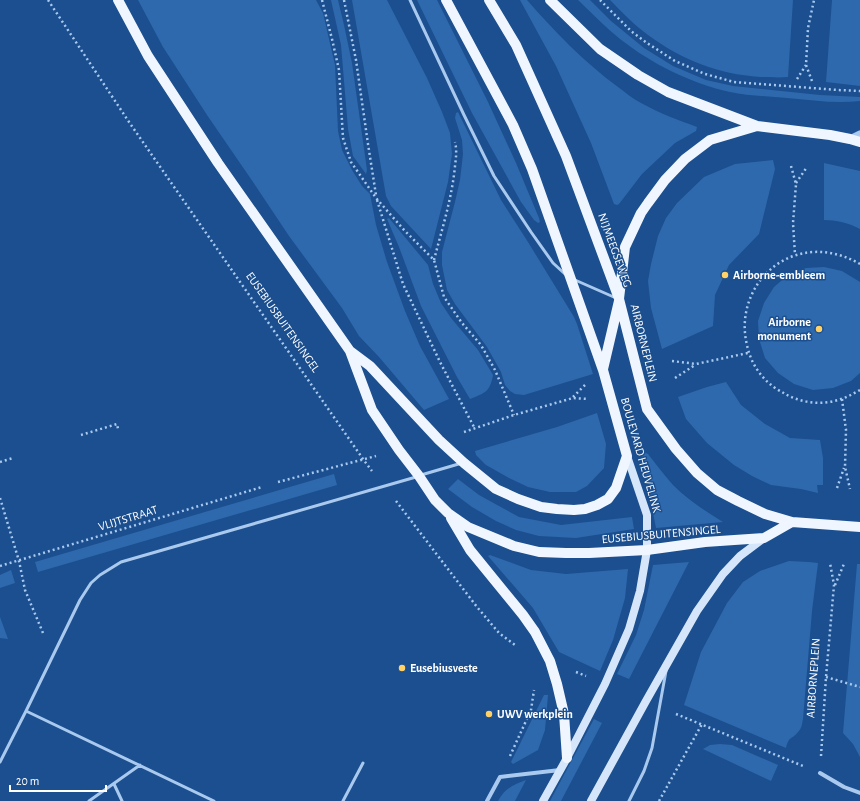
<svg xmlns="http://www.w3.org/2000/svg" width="860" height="801" viewBox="0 0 860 801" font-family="'Alegreya Sans',sans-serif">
<rect width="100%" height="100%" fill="#1b4f8f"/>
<!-- green -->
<path fill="#2e69ad" d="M138 0H316L323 13 335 65 338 131 342 150 352 170 362 186 370 194 376 225 387 262 405 311 420 346 449 399 424 410 379 357 359 336 342 308 289 236 253 182 207 115 163 47Z
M331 0H338L344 25 352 63 367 170 366 174 353 156 348 129 341 45Z
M352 0H387L427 78 442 112 450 133 452 154 448 182 431 249 391 206 386 196Z
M417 0H437L488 102 516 163 539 218 540 222 538 223 534 220 521 202 472 113Z
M520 0H527C555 32 584 62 618 87 625 92 633 99 641 103 659 113 678 120 697 127L696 131 675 143 642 174 619 204 617 205 614 204 591 143 556 66Z
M578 0H590L611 21 644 48 673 66 706 80 733 86 820 95 860 97V101C836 104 811 100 787 98 769 96 747 96 730 92 690 83 652 64 620 39 605 27 592 13 578 0Z
M610 0H793L788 77C778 78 770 77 760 77 718 74 682 60 648 35 634 25 622 12 610 0Z
M832 0H860V86L826 82Z
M458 112 501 200 528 242 574 317 577 324 593 374 524 395 515 394 510 391 505 385 501 372 487 347 455 304 447 290 442 265V252L450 221 455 202 460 180 463 154 462 140 455 118 456 113Z
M773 160 775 169 759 234 729 265 715 295 713 326 662 349 651 308 648 281 651 264 658 236 666 218 677 203 704 177 735 164Z
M824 163 860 171V229C849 223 836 220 824 220Z
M389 218 428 265 433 284 441 303 451 318 478 350 493 375C490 392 485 393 470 399L457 377 421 306 399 247 387 219Z
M824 267 842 271 860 282V373L851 381 833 388 813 390 794 384 778 373 765 358 759 339 758 321 764 303 774 287 788 275 806 268Z
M726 382 741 405 765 424 790 438 820 440 823 458V485H817L818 493 801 489 771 485 752 476 734 465 707 443 686 419 678 397 707 387Z
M597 413 606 444 604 468 587 486 576 492H550L528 487 509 478 486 465 476 455 475 451 557 427Z
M644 452 648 454C656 464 664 475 673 485 688 500 705 511 723 522L656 528 641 453Z
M334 474 337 485 38 572 35 562Z
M458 479 479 495 519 517 561 525 632 517 634 529 576 538 539 536 516 530 496 521 472 507 448 489Z
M490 555 531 570 566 574 628 569 625 598 613 640 600 671 559 652 533 608 488 556Z
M789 561 809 562 818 563 812 611 803 719C802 724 802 728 798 732 792 740 789 735 786 748L684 705 701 652 727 603 743 582 760 571Z
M689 562 629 679 617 674 636 635 644 610 653 565Z
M857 564H860V757L853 744 843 733Z
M11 570 15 583 0 588V575Z
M0 617 8 639 0 638Z
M544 695H548L545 730 538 750 513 764 511 762Z
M594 719 602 723 561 801H550Z
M720 744 732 745 778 765 771 781 703 749 710 745Z
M526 780 515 801H498C505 788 513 785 526 780Z"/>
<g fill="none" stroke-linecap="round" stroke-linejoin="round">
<!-- path -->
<path stroke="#a9c9ee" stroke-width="2.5" stroke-dasharray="2 3" stroke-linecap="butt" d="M48 0 129 122 363 459 372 471
M322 0 332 39 339 70 343 138 351 162 376 198 405 231 434 260 444 297 462 323 481 345 495 370 514 415
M344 0 356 60 368 144 376 195
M600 0 631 31 647 43 675 61 705 74 734 82 838 90 860 91
M797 79 806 65
M812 81 806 65 808 28 814 0
M791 166 796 184 793 223 795 255
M796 183 807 167
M377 200 403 284 440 362 475 429
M434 260C442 229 452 198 455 166 456 158 457 150 455 142
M860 264C846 256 830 251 813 252 766 255 736 301 747 345 750 360 758 374 770 384 773 387 778 390 782 392 799 403 822 406 841 399 848 397 854 393 860 390
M672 361 696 364 748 353
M675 378 695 365
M573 397 585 385
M842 399 846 430 845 467 850 489
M464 432 514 415 573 398 588 399
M81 435 117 424 118 429
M0 462 13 458
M278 482 376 456
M837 488 844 468
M0 498 19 561 25 590 43 633
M396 501 477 607 499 633 515 645
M0 566 262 487
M835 585 844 564
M576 672 586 676
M826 677 860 687
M676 714 803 766
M510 756 531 710 534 690
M821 756 826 677 834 585 830 563
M659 801 702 724"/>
<!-- service -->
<path stroke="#a9c9ee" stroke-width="3" d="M410 0 464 115 494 176 531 232 553 263 565 274
M575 280 616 298
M421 475 462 463
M0 762 26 711
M114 784 122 801
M89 801 140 765
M214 801 26 711 80 600 91 583 100 575 121 562 416 477
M343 801 363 763
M629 801 644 771 652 748 666 671"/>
<!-- minor -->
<path stroke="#a9c9ee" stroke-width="4" d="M820 773 844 787 860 793
M487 801 500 777 560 770"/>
<!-- tertiary -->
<path stroke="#a9c9ee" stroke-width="7" d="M850 139 860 134"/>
<!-- secondary -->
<path stroke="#d6e6fa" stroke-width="8" d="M543 801 567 758 605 684 629 629 640 591 647 550V515L627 456
M591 801 646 701 697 611 723 574 740 556 764 538"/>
<!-- primary -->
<path stroke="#f0f6ff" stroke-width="10" d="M118 0 148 56 218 163 350 351 372 410 399 450 419 476 435 500 448 513 468 527 514 546 539 552 566 553H589L647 550 705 542 764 538 792 522
M489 0 516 45 566 156 618 296
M550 0 600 49 638 75 668 92 757 126
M860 142 850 139 830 135 757 126 710 140 685 159 665 180 648 203 641 213 625 247 619 299 647 409 676 449 697 473 717 490 738 501 765 514 792 522 860 527
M350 351 370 366 439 440 464 463 496 489 518 499 541 507 557 509 574 510 585 509 597 505 608 499 616 488 627 456 603 370 532 169 513 125 475 54 446 0
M603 369 619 301
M451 518 470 550 523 615 535 632 550 661 557 684 564 714 567 758"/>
</g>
<!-- markers -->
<g fill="#ffd166" stroke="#1b4f8f" stroke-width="1.5">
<circle cx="725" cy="275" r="4"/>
<circle cx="819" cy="329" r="4"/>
<circle cx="402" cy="668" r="4"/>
<circle cx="489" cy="714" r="4"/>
</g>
<g text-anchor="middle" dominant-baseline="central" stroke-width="3" stroke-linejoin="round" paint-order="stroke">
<!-- street labels -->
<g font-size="12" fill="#fff" stroke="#1b4f8f">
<text transform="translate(615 250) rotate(70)">NIJMEEGSEWEG</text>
<text transform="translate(283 322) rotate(55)">EUSEBIUSBUITENSINGEL</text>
<text transform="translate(644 343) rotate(76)">AIRBORNEPLEIN</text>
<text transform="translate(641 455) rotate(74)">BOULEVARD HEUVELINK</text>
<text transform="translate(128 518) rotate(-17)">VLIJTSTRAAT</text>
<text transform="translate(661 534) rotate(-5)">EUSEBIUSBUITENSINGEL</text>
<text transform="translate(813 678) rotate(-86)">AIRBORNEPLEIN</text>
</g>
<!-- poi labels -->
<g font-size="12" font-weight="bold" fill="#fff" stroke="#1b4f8f" text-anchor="start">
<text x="733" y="275">Airborne-embleem</text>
<text x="811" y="322" text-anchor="end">Airborne<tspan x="811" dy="14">monument</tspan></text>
<text x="410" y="668">Eusebiusveste</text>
<text x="497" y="714">UWV werkplein</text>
</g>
</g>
<!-- scale -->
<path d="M10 785v6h96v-6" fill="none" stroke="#ffffff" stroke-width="2"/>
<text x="16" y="785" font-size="12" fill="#ffffff" stroke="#1b4f8f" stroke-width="3" paint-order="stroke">20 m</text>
</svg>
